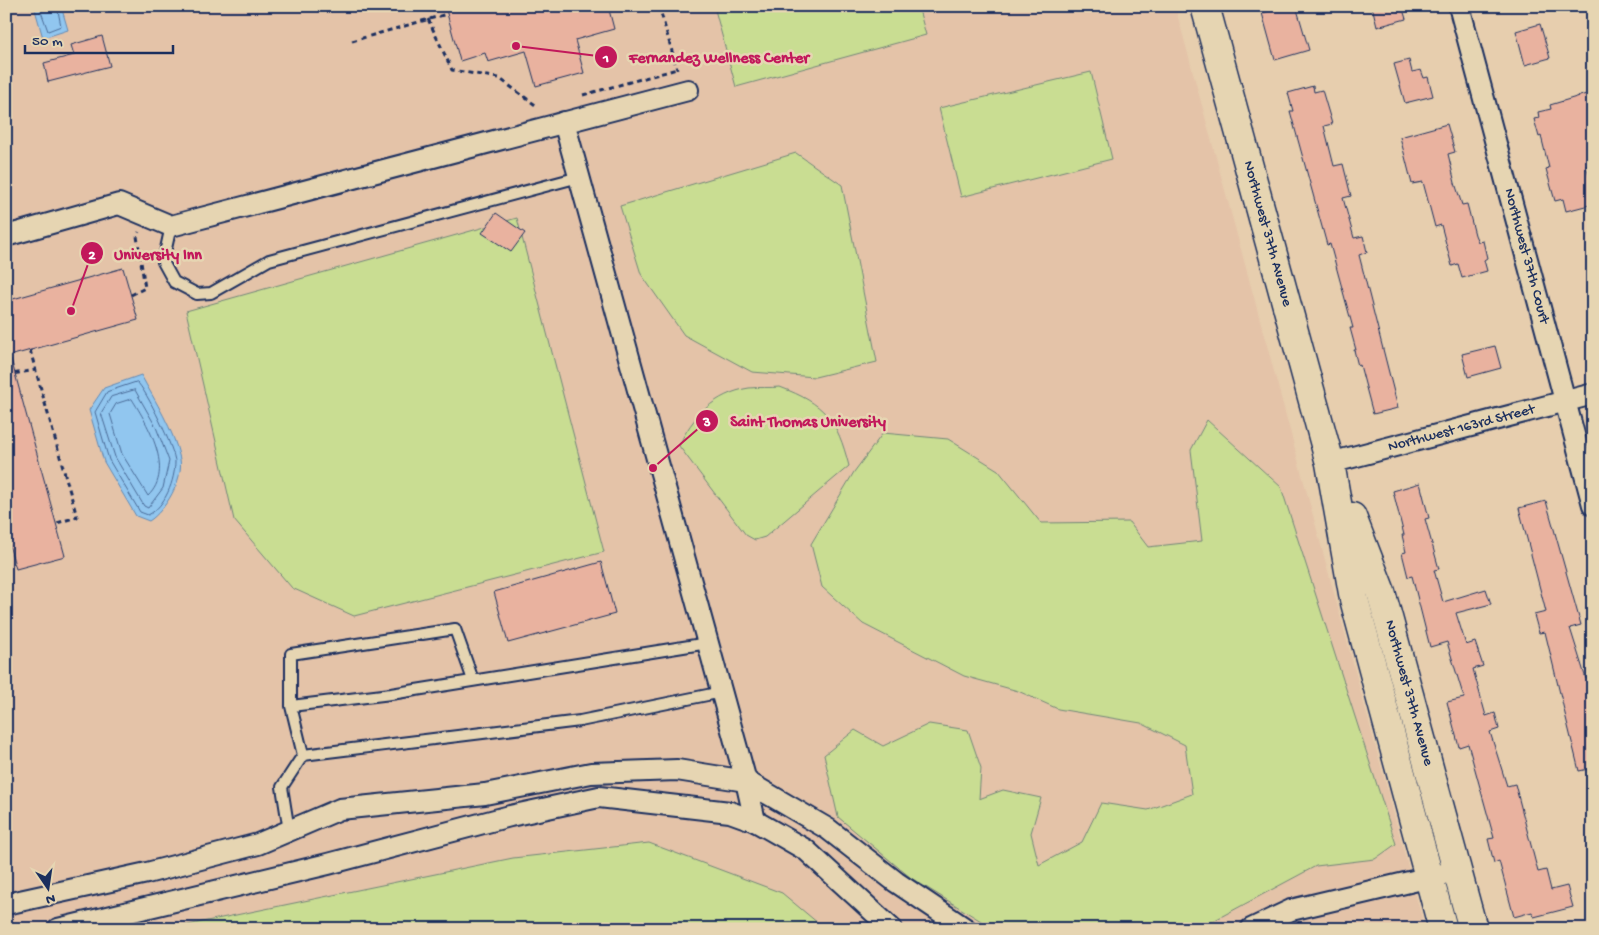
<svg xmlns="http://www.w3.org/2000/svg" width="1599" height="935" viewBox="0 0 1599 935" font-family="'Gochi Hand',sans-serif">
<rect width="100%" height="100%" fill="#e7ceae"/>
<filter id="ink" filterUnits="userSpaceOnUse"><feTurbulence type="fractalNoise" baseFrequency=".02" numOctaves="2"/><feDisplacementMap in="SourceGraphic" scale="10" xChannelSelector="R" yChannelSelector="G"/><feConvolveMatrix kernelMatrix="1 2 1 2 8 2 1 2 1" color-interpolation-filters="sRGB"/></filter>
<g filter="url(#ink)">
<!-- built -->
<path fill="#e4c3a8" d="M6 6H1175L1425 929H6Z"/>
<!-- green -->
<path fill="#c9dd92" stroke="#728678" d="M714 6H918L926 35 736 87Z
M1091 72 1112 159 961 197 939 108Z
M796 153 842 185 877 362 815 377 752 372 684 335 641 274 620 206Z
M517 218 604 552 354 616 292 588 234 520 186 311Z
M780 387C825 404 837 419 849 466L765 537 755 540 746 535 679 446C691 417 716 393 749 388 759 387 770 388 780 387Z
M1207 420 1281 487 1396 844 1375 859 1316 866 1198 929H994L911 878 838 817 824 755 855 730 883 746 929 724 968 730 981 768 979 799 1003 790 1041 798 1031 833 1039 865 1082 842 1101 803 1148 810 1192 794 1185 745 1141 723 1058 709 1018 691 964 676 863 624 822 587 811 544 854 472 883 433 948 439 998 470 1041 523 1129 522 1148 547 1202 541 1191 450Z
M649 843 782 893 825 929H168L513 858Z"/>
<!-- water -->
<path fill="#91c6ef" stroke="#628ab5" d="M34 6H61L68 30 43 38Z
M141 375C155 401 174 430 180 459 184 479 165 511 149 521L136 516 104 462 89 410 104 388Z"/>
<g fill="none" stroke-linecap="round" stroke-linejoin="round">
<!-- shore -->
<path stroke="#4a6b98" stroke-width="1" d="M39 6 48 31 61 26 57 6
M137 382C146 389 175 450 175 462 175 480 165 507 148 515L140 512 109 460 95 412 107 392Z
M135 390 156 427 169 461 163 488 148 508 144 506 115 457 101 413 111 397Z
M132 399C148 425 175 470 148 496L122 454 110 414 116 404Z"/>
</g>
<!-- building -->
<path fill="#e9b29f" stroke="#1b2f5e" d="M445 6H608L614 29 575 40 584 73 536 86 526 51 488 62 485 53 460 61Z
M1277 6H1296L1309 50 1275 60 1262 13 1278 9Z
M1372 6H1402L1406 19 1377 27Z
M1540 24 1550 58 1525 65 1516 31Z
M102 36 110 66 48 82 44 63 74 55 71 45Z
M1409 60 1412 72 1421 70 1424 78 1428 77 1433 96 1405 103 1394 64Z
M1313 86 1314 92 1322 90 1332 124 1324 126 1334 166 1343 164 1351 196 1343 198 1354 238 1363 236 1367 252 1359 255 1398 408 1373 414 1360 365 1358 366 1354 350H1356L1350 328H1353L1339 277 1330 244 1327 245 1290 111H1293L1288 93Z
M1593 92V164L1586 166 1593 189V204L1566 211 1563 199 1555 201 1546 169 1549 168 1541 136 1539 137 1534 119 1539 118 1538 112 1551 109 1550 105Z
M1447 124 1455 152 1448 154 1455 183 1462 205 1467 204 1475 235 1478 242 1483 241 1487 258 1484 260 1487 271 1462 278 1458 264 1452 266 1441 225 1435 227 1423 182 1412 184 1400 137Z
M496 213 525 233 511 252 482 233Z
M123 268 138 320 6 357V301Z
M1495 346 1501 368 1468 377 1462 354Z
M11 359 65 556 16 569 6 534V360Z
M1420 483 1429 518 1425 519 1439 569 1434 570 1443 602 1486 589 1491 604 1456 613 1466 645 1475 642 1483 666 1473 669 1486 716 1495 713 1499 729 1490 732 1507 786 1515 784 1538 872 1546 870 1551 890 1567 886 1573 907 1534 917 1532 912 1514 917 1499 861 1494 863 1488 839 1494 838 1468 744 1459 747 1447 702 1464 698 1447 642 1430 647 1412 576 1408 577 1402 553 1406 552 1402 535H1404L1393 491Z
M1546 501 1581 625 1570 628 1586 679 1593 678V768L1579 771 1545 632 1539 633 1534 615 1546 612 1519 508Z
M601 562 615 614 508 643 494 592Z"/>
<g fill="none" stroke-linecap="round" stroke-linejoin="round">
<!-- service casing -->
<g stroke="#1b2f5e" stroke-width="14">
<path id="service" d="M171 226 163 262 174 282 197 294 211 293 269 260 579 177
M291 706V654L455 629 473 680
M303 755 291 706 391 694 708 643
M289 831 282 787 303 755 580 721 722 692"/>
</g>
<!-- minor casing -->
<g stroke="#1b2f5e" stroke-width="24">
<g id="minor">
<path id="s1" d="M1459 6 1593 505"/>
<path d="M564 122 746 781 755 821"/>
<path d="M6 236 119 204 171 226 688 90"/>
<path id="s2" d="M1330 463 1593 394"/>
<path d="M6 904 147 873 258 844 340 809 485 794 591 773 677 770 746 781 828 829 896 882 966 929"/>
<path d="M58 929 328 864 510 816 599 797 730 812 755 821 806 850 892 929"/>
<path d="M1251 929 1291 910 1443 874"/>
</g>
</g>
<!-- primary casing -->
<g stroke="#1b2f5e" stroke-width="31">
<g id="primary">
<path id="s3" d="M1205 6 1330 463 1354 599 1443 929"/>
<path id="s4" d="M1352 517 1381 592 1473 929"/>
</g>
</g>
<!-- path -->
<path stroke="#1b2f5e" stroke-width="3" stroke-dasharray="5 4" stroke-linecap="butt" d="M659 6 677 69
M428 19 452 70 499 78 538 107
M352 41 447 14
M583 95 677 69
M131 295 145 288 137 236 139 232
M30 350 77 517 57 523
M6 375 36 370"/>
<!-- service -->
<use href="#service" stroke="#e6d5b2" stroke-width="10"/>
<!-- minor -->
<use href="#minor" stroke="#e6d5b2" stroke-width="20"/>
<!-- primary -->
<use href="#primary" stroke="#e6d5b2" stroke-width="28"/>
</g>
</g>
<g text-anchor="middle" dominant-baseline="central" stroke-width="5" stroke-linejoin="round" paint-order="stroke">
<!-- street labels -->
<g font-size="15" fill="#1b2f5e" stroke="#e6d5b2">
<text stroke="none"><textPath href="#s3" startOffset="236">Northwest 37th Avenue</textPath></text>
<text stroke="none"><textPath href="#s1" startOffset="259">Northwest 37th Court</textPath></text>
<text stroke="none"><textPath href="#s2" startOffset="136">Northwest 163rd Street</textPath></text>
<text stroke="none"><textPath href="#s4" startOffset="185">Northwest 37th Avenue</textPath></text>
</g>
</g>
<!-- callouts -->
<path fill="none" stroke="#c2185b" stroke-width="2" d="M516 46L606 57M71 311L92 253M653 468L707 421"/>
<g fill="#c2185b" stroke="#e6d5b2" stroke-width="2">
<circle cx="516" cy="46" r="5"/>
<circle cx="71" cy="311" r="5"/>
<circle cx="653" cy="468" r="5"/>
<circle cx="606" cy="57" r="12"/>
<circle cx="92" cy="253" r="12"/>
<circle cx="707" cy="421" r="12"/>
</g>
<g font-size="15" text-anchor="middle" font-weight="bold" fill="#fff">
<text x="606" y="62">1</text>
<text x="92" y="259">2</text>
<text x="707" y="426">3</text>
</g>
<g font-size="16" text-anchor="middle" font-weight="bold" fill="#c2185b" stroke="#e6d5b2" stroke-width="5" stroke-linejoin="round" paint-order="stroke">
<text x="719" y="62">Fernandez Wellness Center</text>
<text x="158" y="259">University Inn</text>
<text x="808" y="426">Saint Thomas University</text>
</g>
<!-- margin -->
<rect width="1599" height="935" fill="none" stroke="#e6d5b2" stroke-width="25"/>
<rect x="12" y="12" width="1574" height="910" fill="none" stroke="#1b2f5e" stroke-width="2" filter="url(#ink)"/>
<!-- north arrow -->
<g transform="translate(48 888) rotate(167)" stroke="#e6d5b2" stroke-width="4" paint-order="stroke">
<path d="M0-4L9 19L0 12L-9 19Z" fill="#1b2f5e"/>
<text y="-8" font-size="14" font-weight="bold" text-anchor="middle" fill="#1b2f5e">N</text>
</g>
<!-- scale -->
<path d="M25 45v8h148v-8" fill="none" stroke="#1b2f5e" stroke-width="2.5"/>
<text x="32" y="45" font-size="15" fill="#1b2f5e" stroke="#e6d5b2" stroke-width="4" paint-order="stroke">50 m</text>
</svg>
